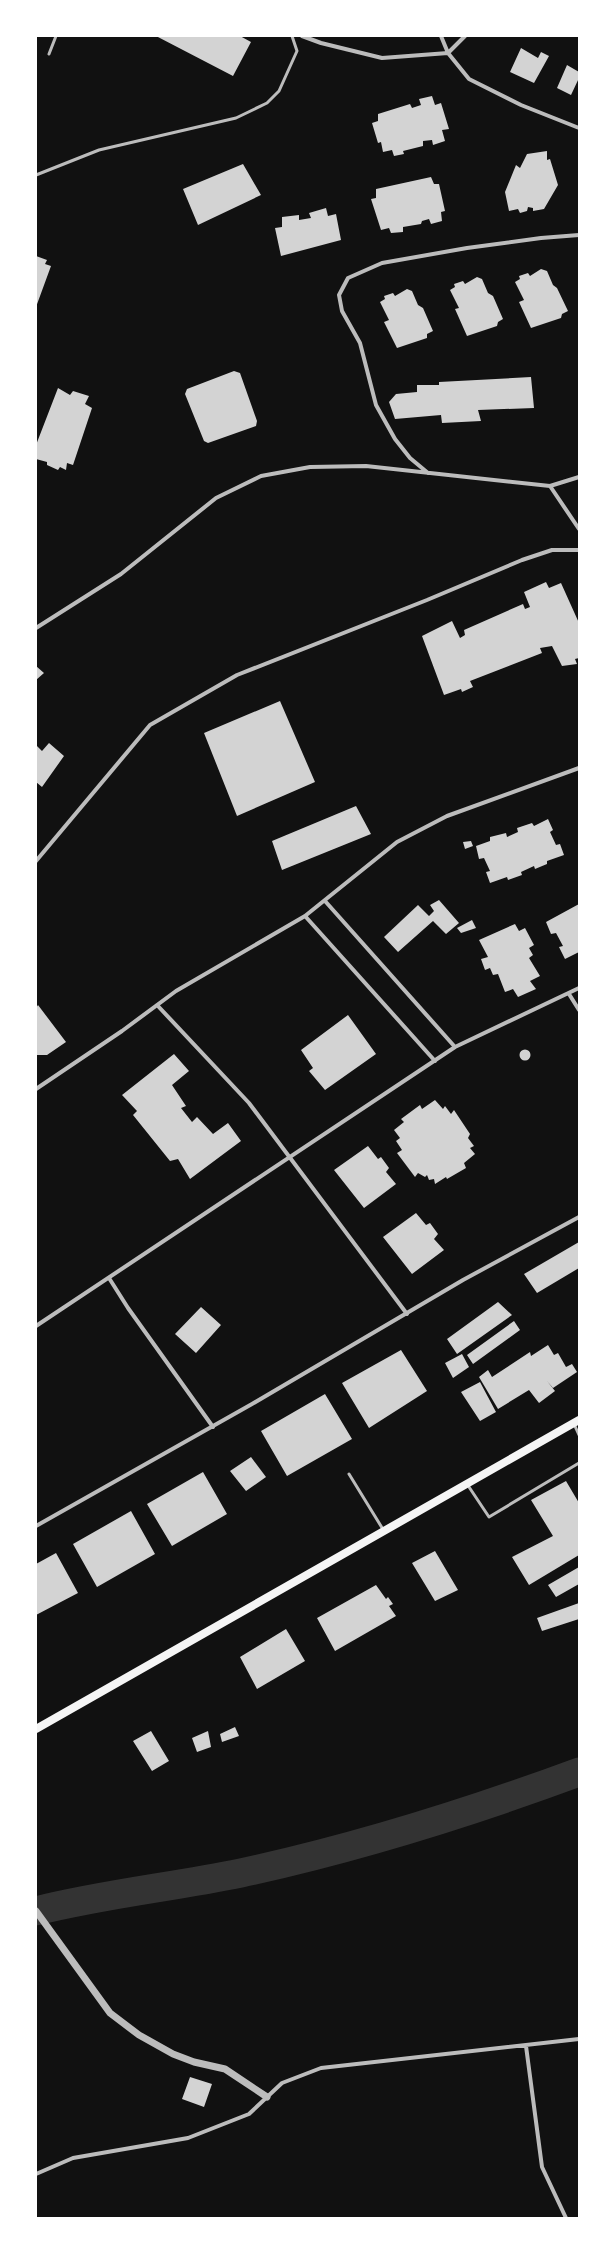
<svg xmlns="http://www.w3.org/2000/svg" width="615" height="2254" viewBox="0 0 615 2254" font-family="'Source Serif 4',serif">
<rect width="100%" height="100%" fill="#111"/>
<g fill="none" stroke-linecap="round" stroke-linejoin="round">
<!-- river -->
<path stroke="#333" stroke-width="29" d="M36 1911C103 1894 173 1887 241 1873 356 1848 468 1813 579 1772"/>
</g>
<!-- building -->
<path fill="#d3d3d3" d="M156 36H240L251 42 233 76Z
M521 48 538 58 541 52 549 56 534 83 510 72Z
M567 65 579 72V78L571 95 557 88Z
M432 96 435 105 441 103 449 129 442 130 445 141 433 145 432 140 423 141V146L403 151 404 154 394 156 392 150 383 152 381 142 378 143 372 123 378 121V114L410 104 412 108 421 105 419 99Z
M547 151V160L550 159 558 185 544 209 533 211V208L528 207 527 211 520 213 518 209 509 211 505 192 516 165 520 168 527 154Z
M243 164 261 195 198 225 183 189Z
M431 177 434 184H439L445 211 441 212 442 221 431 224 429 219 422 221 421 224 403 227V232L391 233 389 228 381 230 371 199 376 198V189Z
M326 208 328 216 336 214 341 240 281 256 275 228 282 227V217L299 215V220L311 218 309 213Z
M36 256 47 260 45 264 51 266 36 307Z
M541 269 547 271 553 285 557 288 568 311 562 314 561 318 531 328 519 302 524 300 515 282 520 279 519 276 528 273 530 276Z
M477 277 482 279 488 293 493 296 503 319 498 322 497 326 467 336 455 309 459 308 450 290 455 287 454 284 463 281 465 284Z
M407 289 412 291 418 305 423 308 433 331 427 334V338L397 348 384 322 389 320 380 302 385 299 384 296 393 293 395 296Z
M234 371 240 373 257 421 256 426 208 443 204 441 185 394 187 389Z
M531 377 534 408 478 410 481 421 442 423 441 415 395 419 389 402 396 394 417 392V385H439V382Z
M58 388 70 395 73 391 89 396 85 404 92 408 73 465 67 463 66 470 60 467 58 470 47 465V462L36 459V445Z
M546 582 549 588 561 583 579 623V658L575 659 577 664 562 666 552 646 540 648 542 653 470 681 473 687 462 692 461 689 444 695 422 636 452 621 460 638 465 635 464 630 523 604 525 609 530 607 524 592Z
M36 666 44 673 36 680Z
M280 701 315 782 237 816 204 733Z
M49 743 64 756 42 787 36 782V745L42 751Z
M356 806 371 834 282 870 272 841Z
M548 819 553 830 550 832 556 845 560 844 564 855 547 861V864L535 869 534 866 521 872 522 875 508 880 507 877 490 883 486 872 490 871 484 858 479 859 476 846 490 841V837L506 833 507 837 518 832 517 828 532 823 534 826Z
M471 841 473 846 465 849 463 842Z
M439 900 459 923 446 934 433 921 398 952 384 937 418 905 429 916 434 911 430 905Z
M579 904V952L565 959 559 947 563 946 556 933 551 934 546 922Z
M472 920 476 928 461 933 457 928Z
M515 924 519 931 525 928 534 945 529 948 533 955 529 958 540 976 530 981 536 989 518 997 513 989 505 992 498 974 493 975 490 968 485 970 481 959 488 957 479 940Z
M38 1005 66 1042 47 1055H36V1008Z
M348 1015 376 1054 325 1090 309 1071 313 1068 301 1050Z
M519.5 1055a5.5 5.5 0 1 1 11 0a5.5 5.5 0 1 1-11 0Z
M174 1054 189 1071 172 1085 186 1106 181 1108 192 1122 197 1117 213 1134 228 1123 241 1141 190 1179 178 1159 170 1161 133 1115 137 1111 122 1095Z
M435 1100 443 1109 445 1106 451 1114 454 1110 470 1134 468 1138 474 1146 470 1148 475 1154 464 1163 466 1168 447 1179 446 1177 435 1184 434 1179 429 1180 427 1175 425 1177 418 1173 415 1177 397 1153 402 1150 396 1141 400 1138 394 1130 404 1122 401 1119 420 1105 422 1109Z
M368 1146 378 1159 381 1157 389 1168 386 1172 396 1184 364 1208 334 1170Z
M416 1213 426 1225 430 1223 438 1234 434 1239 444 1250 412 1274 383 1237Z
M579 1242V1268L537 1293 524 1274Z
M498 1302 512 1315 457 1354 447 1339Z
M201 1307 221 1325 196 1353 175 1334Z
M514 1321 520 1330 473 1364 467 1355Z
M548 1345 554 1355 558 1353 566 1367 572 1364 577 1372 553 1388 547 1381 555 1391 539 1403 529 1390 498 1409 479 1377 488 1370 492 1377 530 1352 531 1356Z
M401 1350 427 1391 369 1428 342 1383Z
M462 1354 469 1367 453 1378 445 1363Z
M480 1382 496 1412 480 1421 461 1392Z
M325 1394 352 1439 287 1476 261 1431Z
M251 1457 266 1477 246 1491 230 1471Z
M203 1472 227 1514 172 1546 147 1504Z
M566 1481 579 1503V1555L529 1585 512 1557 553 1536 531 1500Z
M131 1511 155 1554 97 1587 73 1544Z
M435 1551 458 1590 435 1601 412 1563Z
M56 1553 78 1593 36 1615V1564Z
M579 1567V1584L556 1597 548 1585Z
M376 1585 386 1599 388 1597 393 1604 389 1606 396 1616 335 1651 317 1618Z
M579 1603V1619L542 1631 537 1618Z
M286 1629 305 1661 257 1689 240 1657Z
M235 1727 239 1736 222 1742 220 1734Z
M151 1731 169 1761 152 1771 133 1741Z
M208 1731 211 1747 197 1752 192 1738Z
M190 2077 212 2084 204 2107 182 2099Z"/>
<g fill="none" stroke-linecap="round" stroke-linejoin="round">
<!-- service -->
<path stroke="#bcbcbc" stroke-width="3" d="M49 54 56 36
M36 175 99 150 236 118 267 103 279 91 297 51 292 36
M574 1424 579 1435
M349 1474 384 1531
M467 1484 489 1517 579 1463"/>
<!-- minor -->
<path stroke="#bcbcbc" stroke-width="4" d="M302 36 321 43 382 58 448 53 465 36
M441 36 448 53 469 79 521 105 579 128
M428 473 410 458 395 439 376 405 360 343 342 311 339 295 348 278 382 263 467 248 541 238 579 235
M550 486 579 529
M36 628 121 574 216 498 261 476 310 467 366 466 550 486 579 477
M36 861 150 725 237 675 427 600 522 560 552 550H579
M325 901 455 1047
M305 916 435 1061
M569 994 579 1010
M157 1005 249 1103 407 1314
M36 1089 122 1031 176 991 305 916 397 842 447 816 579 768
M109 1278 128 1308 213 1427
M36 1326 455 1047 579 988
M36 1526 252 1404 463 1280 579 1217
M526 2046 542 2167 566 2218
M36 2174 73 2158 188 2138 249 2114 282 2083 321 2068 579 2039"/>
<!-- tertiary -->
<path stroke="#bcbcbc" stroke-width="7" d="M36 1911 110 2013 139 2035 173 2054 194 2062 225 2069 267 2097"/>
<!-- secondary -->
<path stroke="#f5f5f5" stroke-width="8" d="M36 1729 579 1420"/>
</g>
<!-- border -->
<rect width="615" height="2254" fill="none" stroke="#ffffff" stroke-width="74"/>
</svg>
